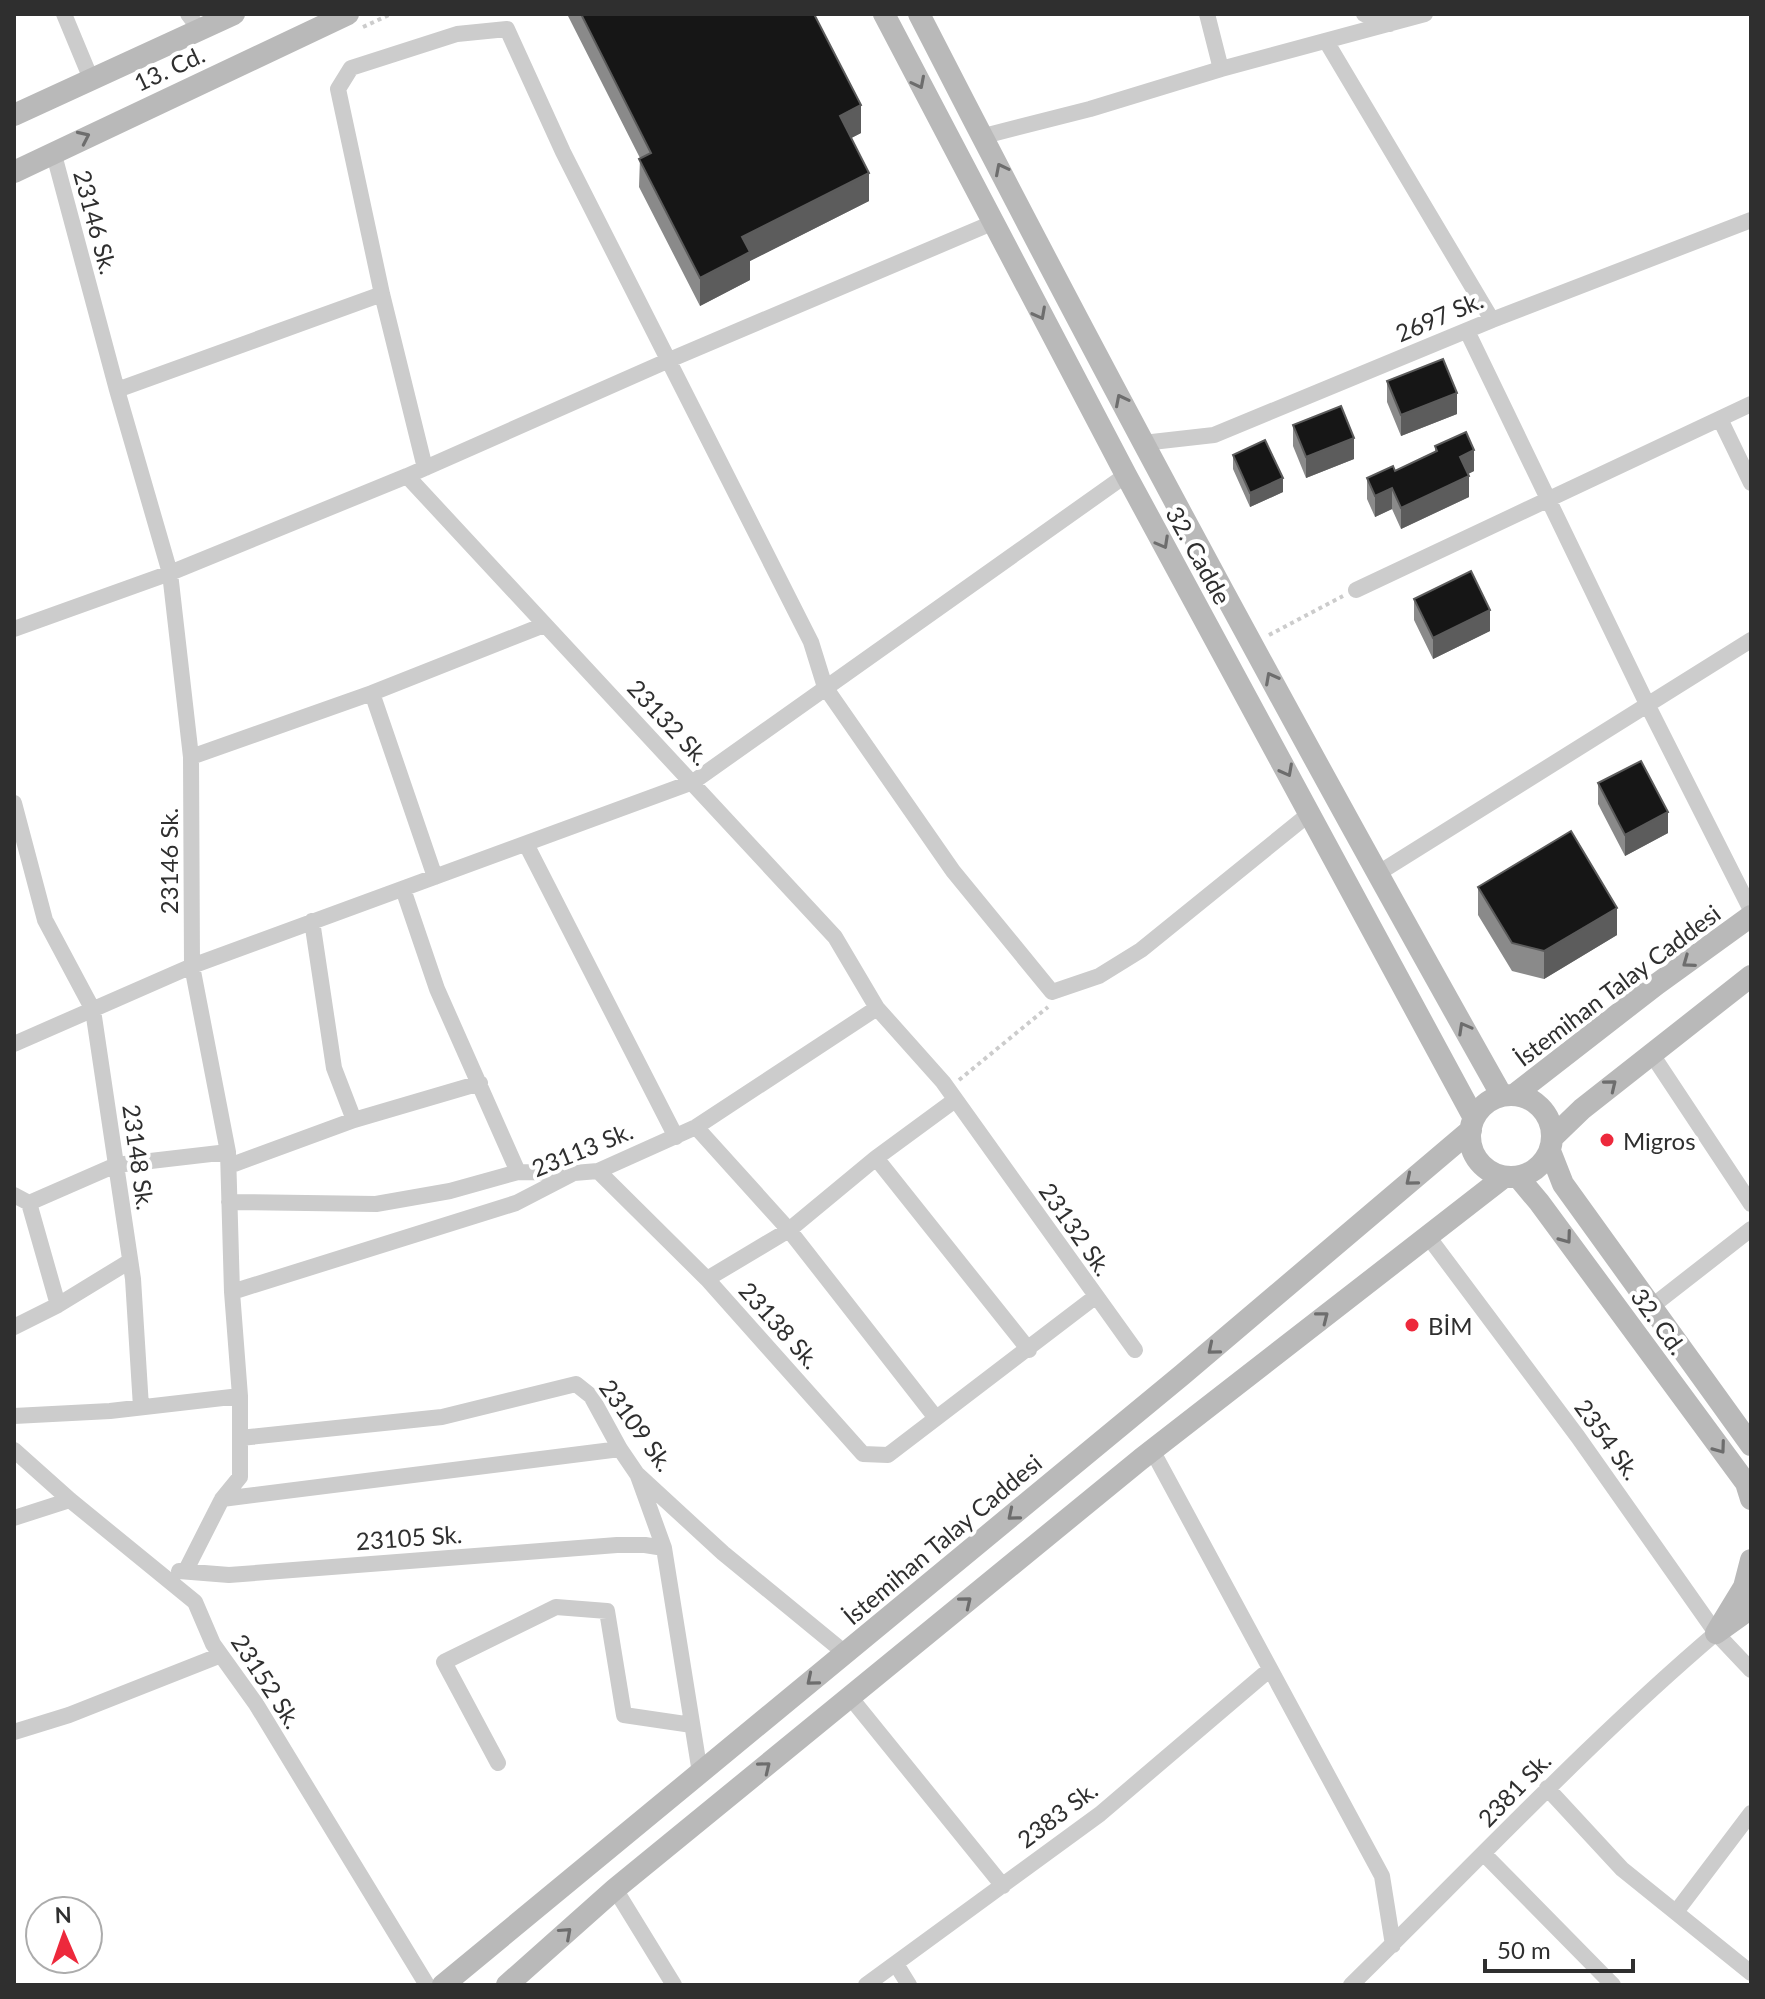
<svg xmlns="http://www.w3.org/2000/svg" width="1765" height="1999" viewBox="0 0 1765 1999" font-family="Lato,sans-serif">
<rect width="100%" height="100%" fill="#fff"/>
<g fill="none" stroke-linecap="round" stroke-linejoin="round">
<!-- path -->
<path stroke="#ccc" stroke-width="4" stroke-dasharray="4 4" stroke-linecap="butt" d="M363 27 391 14
M1269 635 1343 596
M959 1080 1048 1007"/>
<!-- street -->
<path stroke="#ccc" stroke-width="16" d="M64 14 91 79
M188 14 200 30
M1207 14 1221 69
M1364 14 1390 24
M1326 41 1492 320
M984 136 1090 109 1221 69 1425 14
M53 151 117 390 170 573 191 757 192 966 228 1152 232 1292 240 1396V1477L222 1499 186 1570
M1467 331 1648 706 1751 910
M117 390 382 294
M1720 419 1751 483
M1143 443 1214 435 1492 320 1751 220
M425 468 382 294 338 89 351 68 457 34 507 29 563 152 811 642 825 687 953 871 1052 992 1099 976 1141 950 1309 814
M407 476 835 937 877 1008 943 1082 1135 1350
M1356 590 1751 404
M14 629 170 573 407 476 667 361 992 223
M372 693 435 877
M191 757 372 693 544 625
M14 803 45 920 93 1010 133 1279 141 1407
M526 844 676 1137
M1377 874 1751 640
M403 889 437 989 518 1172
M312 921 334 1068 354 1120
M14 1044 192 966 693 782 1126 475
M1651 1053 1751 1204
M696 1127 789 1230 936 1418
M876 1158 1029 1350
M229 1166 354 1120 480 1083
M598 1171 707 1279 863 1454 888 1455 1095 1297
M14 1195 29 1203 58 1305
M229 1202 376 1204 450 1191 518 1172 572 1173
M29 1203 116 1165 228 1152
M1427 1235 1578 1437 1716 1633 1751 1670
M707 1279 789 1230 876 1158 955 1100
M232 1292 516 1203 574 1173 598 1171 696 1127 877 1008
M1651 1307 1751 1229
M14 1327 58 1305 130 1261
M14 1416 110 1411 240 1396
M240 1438 442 1417 576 1384 591 1396 620 1449 637 1474 723 1553 845 1653
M14 1450 70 1500 195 1602 213 1644 256 1704 427 1985
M1152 1450 1382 1876 1393 1945
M638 1476 664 1548 700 1773
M222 1499 620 1449
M14 1518 70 1500
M179 1571 229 1575 617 1545H645L664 1548
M850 1697 1003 1886
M14 1732 69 1715 221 1655
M498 1763 444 1662 556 1607 607 1611 624 1715 692 1725
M1547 1788 1622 1869 1751 1973
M1484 1854 1613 1985
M615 1889 674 1985
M1676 1912 1751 1813
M896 1964 909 1985
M866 1985 1100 1814 1269 1670
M1351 1985C1472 1867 1587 1743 1716 1633"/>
<!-- secondary -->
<path stroke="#b9b9b9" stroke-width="22" d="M884 14 1126 475 1474 1118
M919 14C1106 379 1301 739 1502 1096
M14 115 234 14
M14 172 348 14
M1514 1095 1657 984 1751 916
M1470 1136a41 41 0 1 1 82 0a41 41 0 1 1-82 0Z
M1553 1137 1582 1109 1751 976
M1550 1151 1563 1184 1751 1445
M1518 1177 1539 1202 1746 1483 1751 1499
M1751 1560 1744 1587 1716 1633 1751 1608
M443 1985 1182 1375 1471 1130
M507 1985 615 1889 1141 1459 1504 1177"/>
</g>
<!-- wall -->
<path fill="#8a8a8a" d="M567 14H814L861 133 851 138 869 201 750 261V280L700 306 639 187 640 158Z
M1387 381 1457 414 1401 436 1387 402Z
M1293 425 1354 459 1306 478 1293 446Z
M1435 446 1474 471 1468 474 1469 497 1401 529 1392 509 1375 517 1367 499V478L1395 471 1435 452Z
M1233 455 1283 492 1250 507 1233 469Z
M1414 599 1490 631 1433 659 1414 620Z
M1598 783 1668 833 1625 856 1598 804Z
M1478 887 1617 935 1544 979 1512 971 1478 915Z"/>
<!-- shaded-wall -->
<path fill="#5c5c5c" d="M861 105V133L840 144V116Z
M869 173V201L750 261V280L700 306V278L742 237Z
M1457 393V414L1401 436V415Z
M1354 438V459L1306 478V457Z
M1474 450V471L1460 478V457Z
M1469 476V497L1401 529V508Z
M1283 478V492L1250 507V493Z
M1392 488V509L1375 517V496Z
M1490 610V631L1433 659V638Z
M1668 812V833L1625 856V835Z
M1617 908V935L1544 979V951Z"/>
<!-- building -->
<path fill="#161616" stroke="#5c5c5c" stroke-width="2" d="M581 14H814L861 105 840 116 869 173 742 237 750 252 700 278 639 159 651 153Z
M1443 359 1457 393 1401 415 1387 381Z
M1341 406 1354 438 1306 457 1293 425Z
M1466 432 1474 450 1460 457 1469 476 1401 508 1392 488 1375 496 1367 478 1393 466 1395 471 1437 451 1435 446Z
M1265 440 1283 478 1250 493 1233 455Z
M1471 571 1490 610 1433 638 1414 599Z
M1641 761 1668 812 1625 835 1598 783Z
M1571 831 1617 908 1544 951 1512 943 1478 887Z"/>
<!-- one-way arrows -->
<defs><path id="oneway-chevron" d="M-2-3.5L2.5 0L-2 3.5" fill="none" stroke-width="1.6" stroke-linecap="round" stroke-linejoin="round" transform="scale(2)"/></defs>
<g stroke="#6d6d6d">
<use href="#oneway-chevron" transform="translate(919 83) rotate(63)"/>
<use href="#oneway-chevron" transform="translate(84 137) rotate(-25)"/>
<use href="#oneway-chevron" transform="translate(1001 169) rotate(-117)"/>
<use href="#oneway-chevron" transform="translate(1040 314) rotate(62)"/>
<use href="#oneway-chevron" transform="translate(1121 400) rotate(-117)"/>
<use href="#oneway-chevron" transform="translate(1163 543) rotate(61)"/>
<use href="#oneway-chevron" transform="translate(1271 678) rotate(-118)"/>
<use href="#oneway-chevron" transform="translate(1287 771) rotate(62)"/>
<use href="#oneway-chevron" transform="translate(1688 962) rotate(144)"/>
<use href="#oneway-chevron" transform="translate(1464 1028) rotate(-119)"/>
<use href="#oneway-chevron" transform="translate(1611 1085) rotate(-39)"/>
<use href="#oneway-chevron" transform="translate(1411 1180) rotate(140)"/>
<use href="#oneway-chevron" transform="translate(1566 1238) rotate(54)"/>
<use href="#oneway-chevron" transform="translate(1323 1317) rotate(-38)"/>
<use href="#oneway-chevron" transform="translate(1213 1349) rotate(140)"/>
<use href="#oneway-chevron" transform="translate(1720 1448) rotate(54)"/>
<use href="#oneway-chevron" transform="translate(1013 1515) rotate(140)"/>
<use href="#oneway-chevron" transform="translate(966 1602) rotate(-39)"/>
<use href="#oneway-chevron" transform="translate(812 1680) rotate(140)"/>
<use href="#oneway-chevron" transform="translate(765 1767) rotate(-39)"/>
<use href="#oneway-chevron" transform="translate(566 1933) rotate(-42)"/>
</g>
<!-- markers -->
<g fill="#ed293c" stroke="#fff" stroke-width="3">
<circle cx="1607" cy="1140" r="8"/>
<circle cx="1412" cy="1325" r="8"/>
</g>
<g text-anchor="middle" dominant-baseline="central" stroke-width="8" stroke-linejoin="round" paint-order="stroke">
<!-- street labels -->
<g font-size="24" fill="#2f2f2f" stroke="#fff">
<text transform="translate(169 68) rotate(-25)">13. Cd.</text>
<text transform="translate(96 222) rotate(75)">23146 Sk.</text>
<text transform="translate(1439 316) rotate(-23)">2697 Sk.</text>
<text transform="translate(1199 555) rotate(61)">32. Cadde</text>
<text transform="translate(669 722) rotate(47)">23132 Sk.</text>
<text transform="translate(168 861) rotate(-90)">23146 Sk.</text>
<text transform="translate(1617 985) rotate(-37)">İstemihan Talay Caddesi</text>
<text transform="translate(582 1149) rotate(-22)">23113 Sk.</text>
<text transform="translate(139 1157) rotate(82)">23148 Sk.</text>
<text transform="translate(1076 1229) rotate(55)">23132 Sk.</text>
<text transform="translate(1659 1321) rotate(54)">32. Cd.</text>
<text transform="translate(780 1325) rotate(48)">23138 Sk.</text>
<text transform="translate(637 1425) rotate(54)">23109 Sk.</text>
<text transform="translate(1608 1439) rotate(54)">2354 Sk.</text>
<text transform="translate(409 1537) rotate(-4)">23105 Sk.</text>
<text transform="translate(942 1539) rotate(-40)">İstemihan Talay Caddesi</text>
<text transform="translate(267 1681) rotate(57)">23152 Sk.</text>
<text transform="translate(1514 1789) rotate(-46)">2381 Sk.</text>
<text transform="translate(1057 1814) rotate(-37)">2383 Sk.</text>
</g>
<!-- poi labels -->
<g font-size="24" fill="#2f2f2f" stroke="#fff" text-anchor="start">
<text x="1623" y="1140">Migros</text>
<text x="1428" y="1325">BİM</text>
</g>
</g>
<!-- border -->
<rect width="1765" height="1999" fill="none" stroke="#2f2f2f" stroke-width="32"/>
<!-- north arrow -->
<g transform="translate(64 1935) rotate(358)"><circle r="38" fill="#ffffff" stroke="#acacac" stroke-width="2"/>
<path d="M0-6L14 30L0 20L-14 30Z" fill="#ed293c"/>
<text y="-12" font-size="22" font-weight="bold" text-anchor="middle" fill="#2f2f2f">N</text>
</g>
<!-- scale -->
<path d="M1485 1959v12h148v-12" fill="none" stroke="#2f2f2f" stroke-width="4"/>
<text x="1497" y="1959" font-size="24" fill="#2f2f2f" stroke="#ffffff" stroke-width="6" paint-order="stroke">50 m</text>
</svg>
